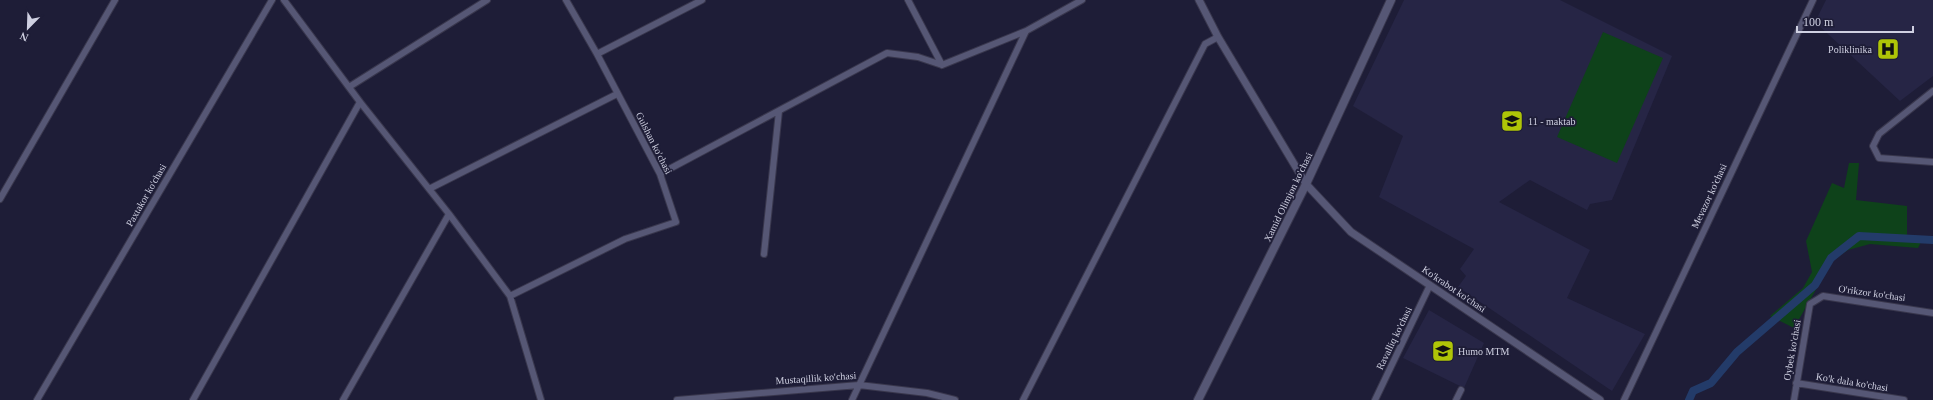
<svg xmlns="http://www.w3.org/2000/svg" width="1933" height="400" viewBox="0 0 1933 400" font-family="Georgia,serif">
<rect width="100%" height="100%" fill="#1e1d37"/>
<!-- built -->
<path fill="#262545" d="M1404 0H1560L1672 56 1612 200 1590 204 1587 210 1530 180 1499 202 1590 250 1567 298 1645 334 1612 391 1458 287 1466 276 1460 269 1474 249 1379 197 1403 136 1353 106Z
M1826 0H1933V76L1900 101 1815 22Z
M1429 310 1484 343 1464 388 1403 358Z"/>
<!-- green -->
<path fill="#0e421a" d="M1603 32 1663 58 1617 163 1557 137Z
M1849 163H1859L1856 200 1907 206V236L1923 238 1918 248 1870 244 1848 250 1833 260 1794 328 1770 316 1803 288 1812 272 1806 241 1832 183 1844 188Z"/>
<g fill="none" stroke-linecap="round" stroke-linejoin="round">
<!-- canal -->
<path stroke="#233b69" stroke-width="8" d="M1689 400 1693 391 1711 383 1737 352 1815 285 1831 258 1859 236 1933 240"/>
<!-- minor casing -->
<g stroke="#39374d" stroke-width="8">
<path id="minor" d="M284 0 360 102 449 214 510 296 541 400
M908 0 942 65
M597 54 702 0
M349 87 487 0
M1933 91 1879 134 1873 146 1879 158 1933 162
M660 174 887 53 918 57 942 65 1026 31
M429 189 617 94
M0 199 115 0
M764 254 779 111
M510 296 625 239 676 222 660 174 597 54 566 0
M1796 383 1904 400
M37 400 272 0
M193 400 360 102
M343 400 449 214
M677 400 859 385 927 393 955 400
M852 400 1026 31 1082 0
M1023 400 1205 44 1218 37
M1375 400 1430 285
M1456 400 1461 390
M1624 400 1813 0
M1794 400 1810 304 1823 296 1933 313"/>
</g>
<!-- tertiary casing -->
<g stroke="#39374d" stroke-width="9">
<path id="tertiary" d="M1199 0 1218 37 1306 184 1351 232 1600 400"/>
</g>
<!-- secondary casing -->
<g stroke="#39374d" stroke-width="10">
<path id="secondary" d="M1198 400 1306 184 1391 0"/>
</g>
<!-- minor -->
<use href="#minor" stroke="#565775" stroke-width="6"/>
<!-- tertiary -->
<use href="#tertiary" stroke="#565775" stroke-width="7"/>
<!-- secondary -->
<use href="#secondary" stroke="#565775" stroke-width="8"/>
</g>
<!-- icons -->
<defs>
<g id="hospital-square" transform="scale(1.15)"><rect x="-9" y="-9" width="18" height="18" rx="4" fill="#afc507" stroke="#1e1d37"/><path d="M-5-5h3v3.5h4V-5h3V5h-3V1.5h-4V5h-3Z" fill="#111"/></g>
<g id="school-square" transform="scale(1.15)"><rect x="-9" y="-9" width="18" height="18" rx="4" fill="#afc507" stroke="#1e1d37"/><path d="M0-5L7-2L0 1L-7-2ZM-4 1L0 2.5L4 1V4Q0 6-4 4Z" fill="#111"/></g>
</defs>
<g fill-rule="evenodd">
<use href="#hospital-square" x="1888" y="49"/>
<use href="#school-square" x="1512" y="121"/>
<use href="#school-square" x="1443" y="351"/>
</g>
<g text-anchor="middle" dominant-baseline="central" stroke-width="3.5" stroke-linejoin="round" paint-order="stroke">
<!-- poi labels -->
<g font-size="10" fill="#cfd0e1" stroke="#1e1d37" text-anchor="start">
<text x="1872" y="49" text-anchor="end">Poliklinika</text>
<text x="1528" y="121">11 - maktab</text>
<text x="1458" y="351">Humo MTM</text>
</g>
<!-- street labels -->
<g font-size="10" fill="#cfd0e1" stroke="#1e1d37">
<text transform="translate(654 143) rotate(63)">Gulshan ko'chasi</text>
<text transform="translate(146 195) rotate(-60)">Paxtakor ko'chasi</text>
<text transform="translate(1709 196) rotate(-65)">Mevazor ko'chasi</text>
<text transform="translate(1288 197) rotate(-64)">Xamid Olimjon ko'chasi</text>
<text transform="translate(1454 289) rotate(34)">Ko'krabot ko'chasi</text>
<text transform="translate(1872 293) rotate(8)">O'rikzor ko'chasi</text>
<text transform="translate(1394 338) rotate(-64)">Ravalliq ko'chasi</text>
<text transform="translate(1792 350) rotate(-80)">Oybek ko'chasi</text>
<text transform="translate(816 378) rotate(-4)">Mustaqillik ko'chasi</text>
<text transform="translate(1852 382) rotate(9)">Ko'k dala ko'chasi</text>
</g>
</g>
<!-- north arrow -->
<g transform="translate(28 28) rotate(203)" stroke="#1e1d37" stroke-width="3" paint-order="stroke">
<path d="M0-3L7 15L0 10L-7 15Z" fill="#cfd0e1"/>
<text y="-6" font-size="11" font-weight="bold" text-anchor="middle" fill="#cfd0e1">N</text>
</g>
<!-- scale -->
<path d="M1797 26v6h116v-6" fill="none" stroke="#cfd0e1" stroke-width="2"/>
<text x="1803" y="26" font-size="12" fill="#cfd0e1" stroke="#1e1d37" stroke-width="3" paint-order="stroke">100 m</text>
</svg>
